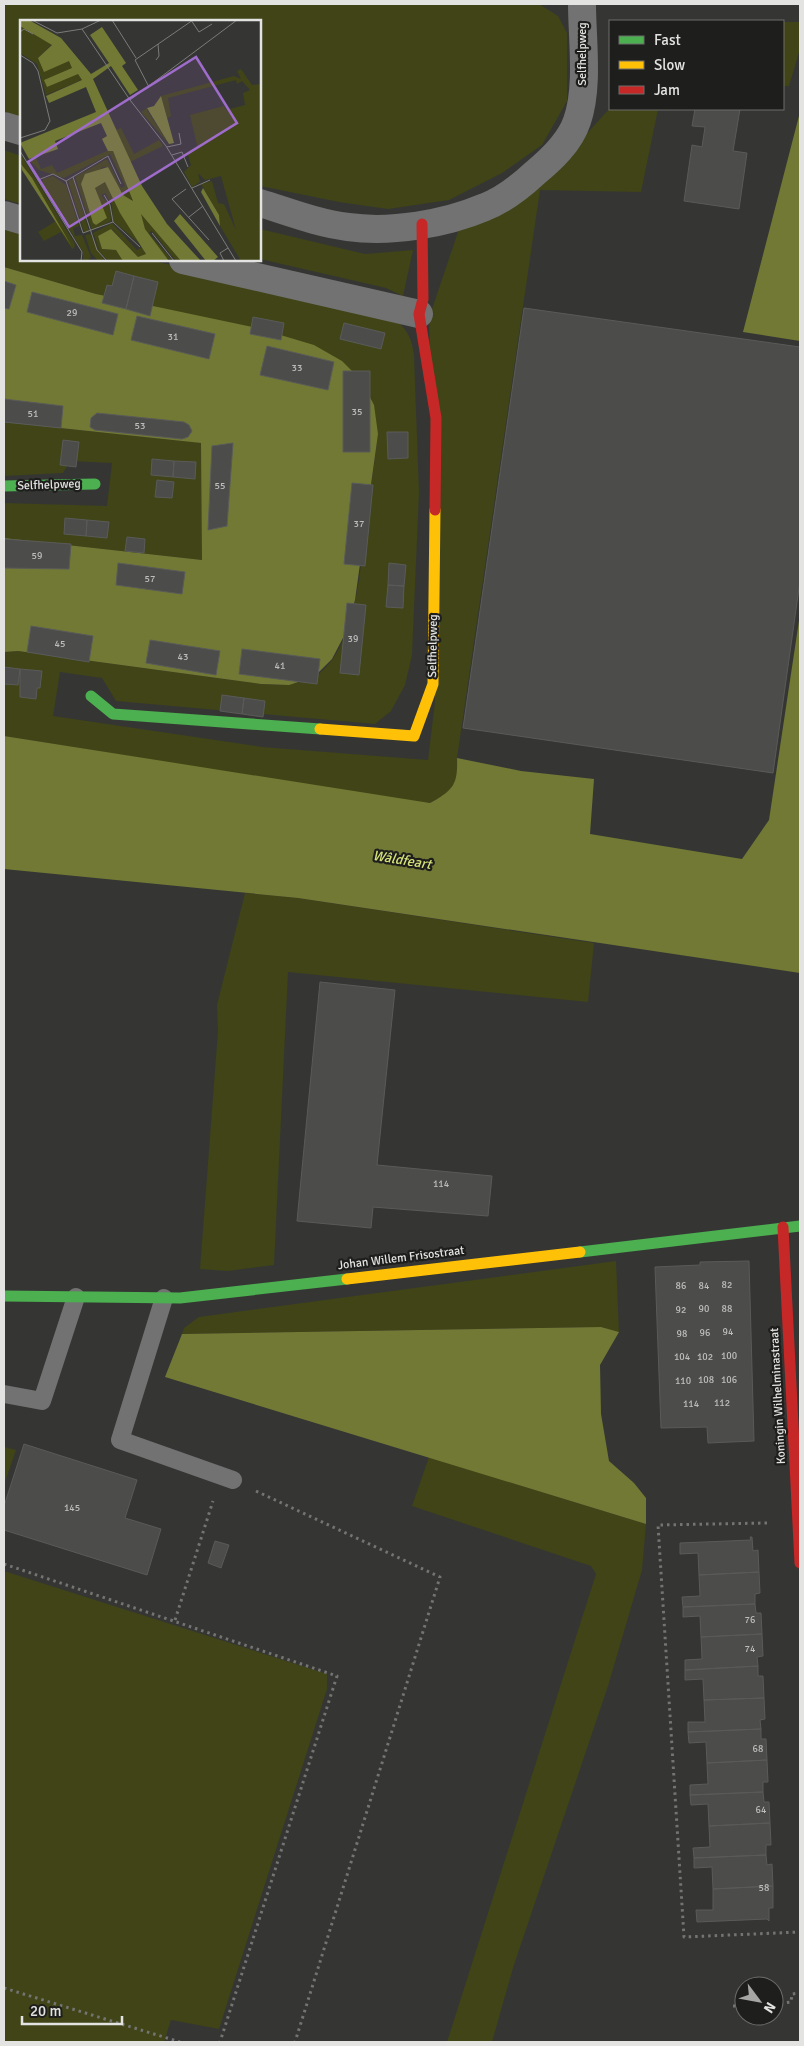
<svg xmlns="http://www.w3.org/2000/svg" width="804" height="2046" viewBox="0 0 804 2046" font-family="Signika,sans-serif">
<rect width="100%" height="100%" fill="#353634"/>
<!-- green -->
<path fill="#404417" d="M4 4H539L558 16 567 33V101L542 145 502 173 449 200 388 209 339 202 260 186V21H21V117L4 112Z
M783 22H800V49L789 86H783Z
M610 108 658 109 641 192 540 190 457 758 458 778 448 793 430 803 389 798 4 736V652L18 651 261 684C279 685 297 686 314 677 356 652 360 569 366 525 370 495 374 464 378 434L96 294 4 267V224L21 228V260H148L314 295 397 321C409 332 412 340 414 356L419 492 412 655 405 685 391 711 375 724 116 701 102 678 60 672 53 716 262 747 428 760 435 702 429 318 460 226 571 151Z
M4 150 21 156V204L4 199Z
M260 229 365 254 413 250 403 296 386 288 260 259Z
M4 422 202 443V560L4 538V503L107 506 112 463 70 461 63 473 4 476Z
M245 893 298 898 594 943 588 1002 288 972 274 1265 228 1271 200 1269 218 1031 217 1005Z
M616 1261 619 1332 601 1327 182 1334 184 1328 199 1317Z
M4 1447 16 1450 4 1485Z
M429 1457 646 1524 642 1570 608 1686 513 1968 492 2042H447L596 1574 591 1566 412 1506Z
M4 1571 327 1674V1689L219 2029 171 2020 164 2042H4Z"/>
<!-- water -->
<path fill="#727934" d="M800 112V341L743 332Z
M4 267 96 294 257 328 314 345 342 361 361 380 374 405 378 434 355 600 345 634 332 659 314 677 289 685 261 684 18 651 4 652V538L202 560 201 443 4 422Z
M800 614V973L298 898 4 869V736L430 803C453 790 458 785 457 758L521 771 594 779 590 834 742 859 769 820Z
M601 1327 619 1332 600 1365 601 1414 609 1461 634 1483 646 1498V1524L165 1377 182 1334Z"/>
<!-- building -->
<path fill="#4c4c4b" stroke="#5a5b59" d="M695 109H740L733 151 747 153 739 209 684 201 692 145 702 147 705 127 692 126Z
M116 271 134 276 126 309 102 303 107 285 112 286Z
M134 276 158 282 150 316 126 309Z
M4 281 16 285 9 309 4 308Z
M32 292 118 314 113 335 27 312Z
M524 308 800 347V581L773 773 463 728Z
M137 316 215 334 209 359 131 340Z
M253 317 284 323 281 340 250 334Z
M344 323 385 333 381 349 340 339Z
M267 346 334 362 328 390 260 375Z
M343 371H370V452H343Z
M4 399 63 406 61 428 4 422Z
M97 413 184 422 189 425 192 431 188 437 182 439 95 430 90 427 91 418Z
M387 432H408V458L388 459Z
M63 440 79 442 76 467 60 465Z
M233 443 227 526 208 530 212 446Z
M152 459 174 461 173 477 151 475Z
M174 461 196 462 195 479 173 477Z
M157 480 174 482 172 498 155 497Z
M352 483 373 485 365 566 344 564Z
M65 518 87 520 86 536 64 534Z
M87 520 109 522 107 538 86 536Z
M127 537 145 539 144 553 125 551Z
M4 539 71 544 69 569 4 568Z
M118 563 185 572 182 594 116 585Z
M389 563 406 565 404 586 388 585Z
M388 585 404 586 403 608 386 607Z
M347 603 366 605 359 675 340 673Z
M31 626 93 636 89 662 27 652Z
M150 640 220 651 216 675 146 663Z
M242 649 320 659 317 684 239 674Z
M4 667 20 669 18 685 4 684Z
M20 669 42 671 40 688H37L36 699 20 697Z
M222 695 244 698 242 714 220 711Z
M244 698 265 701 263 717 242 714Z
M320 982 395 990 377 1165 492 1176 488 1216 373 1207 371 1228 297 1221Z
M749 1261 754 1441 708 1443 707 1427 661 1428 655 1267 700 1265V1262Z
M24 1444 137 1480 125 1518 161 1529 147 1575 4 1530V1506Z
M750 1537H752L753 1551 758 1550 759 1572 699 1575 698 1553 680 1554V1543L751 1540Z
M215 1541 229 1545 221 1568 208 1563Z
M759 1572 760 1593 755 1594V1604L683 1607 682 1597 700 1596 699 1575Z
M755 1604 756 1613H761L762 1634 701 1637 700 1616 683 1617V1607Z
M762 1634 763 1656 757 1657 758 1666 685 1670V1660L702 1659 701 1637Z
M758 1666V1676H763L764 1698 704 1700 703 1679 685 1680V1670Z
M764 1698 765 1719 760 1720 761 1729 688 1732V1722H705L704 1700Z
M761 1729V1739H766L767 1760 707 1763 706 1742 689 1743 688 1732Z
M767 1760 768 1782H763V1792L690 1795V1785L708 1784 707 1763Z
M763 1792 764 1802H769L770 1823 709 1826 708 1804 691 1805 690 1795Z
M770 1823 771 1845H766V1855L694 1858 693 1848 710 1847 709 1826Z
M766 1855 767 1865 772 1864 773 1886 713 1889 712 1867 694 1868V1858Z
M773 1886V1908H769V1921L767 1919 697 1922 696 1910H713V1889Z"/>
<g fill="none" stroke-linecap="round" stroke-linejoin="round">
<!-- path -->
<path stroke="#747473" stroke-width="3" stroke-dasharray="2.5 4" stroke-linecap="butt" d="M256 1491 440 1577 295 2042
M767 1523 658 1525 684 1937 800 1932
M4 1564 337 1676 220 2042
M175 1620 213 1501
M4 1988 180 2042
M774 2004 791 2002 792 1994 800 1993
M733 2006H744"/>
<!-- lane -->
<path stroke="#727272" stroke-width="18" d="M164 1298 120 1440 233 1480
M4 1394 42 1401 76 1297"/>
<!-- street -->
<path stroke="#727272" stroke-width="28" d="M4 126 21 131
M260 203C289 212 317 223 348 227 391 233 445 224 485 207 503 200 521 186 535 173 552 159 570 142 577 121 589 87 582 39 582 4
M4 215 21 220
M183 260 419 314"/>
<!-- fast -->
<path stroke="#4caf50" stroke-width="11" d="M4 486 95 484
M91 696 113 714 320 729
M580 1252 800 1226
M4 1296 180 1298 347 1279"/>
<!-- slow -->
<path stroke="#ffc107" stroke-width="11" d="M320 729 414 736 433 684 435 510
M347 1279 580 1252"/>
<!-- jam -->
<path stroke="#c62828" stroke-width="11" d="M422 224 423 299 419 314 436 418 435 510
M783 1227 800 1563"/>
</g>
<g text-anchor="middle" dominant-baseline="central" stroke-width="4.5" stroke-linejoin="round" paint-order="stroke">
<!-- number labels -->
<g font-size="10" fill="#bdbebc">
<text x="72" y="313">29</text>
<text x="173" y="337">31</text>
<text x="297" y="368">33</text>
<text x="357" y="412">35</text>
<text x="33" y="414">51</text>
<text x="140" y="426">53</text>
<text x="220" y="486">55</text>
<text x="359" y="524">37</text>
<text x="37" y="556">59</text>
<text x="150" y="579">57</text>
<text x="353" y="639">39</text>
<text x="60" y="644">45</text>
<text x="183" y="657">43</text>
<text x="280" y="666">41</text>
<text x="441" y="1184">114</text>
<text x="727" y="1285">82</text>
<text x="681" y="1286">86</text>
<text x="704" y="1286">84</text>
<text x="704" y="1309">90</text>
<text x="727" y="1309">88</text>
<text x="681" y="1310">92</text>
<text x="728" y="1332">94</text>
<text x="705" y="1333">96</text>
<text x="682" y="1334">98</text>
<text x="729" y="1356">100</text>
<text x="682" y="1357">104</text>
<text x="705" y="1357">102</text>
<text x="706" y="1380">108</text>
<text x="729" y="1380">106</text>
<text x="683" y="1381">110</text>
<text x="722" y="1403">112</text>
<text x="691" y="1404">114</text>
<text x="72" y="1508">145</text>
<text x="750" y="1620">76</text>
<text x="750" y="1649">74</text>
<text x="758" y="1749">68</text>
<text x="761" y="1810">64</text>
<text x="764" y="1888">58</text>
</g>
<!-- street labels -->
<g font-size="12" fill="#e3e4e1" stroke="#1e1e1c">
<text transform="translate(582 54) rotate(-90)">Selfhelpweg</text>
<text transform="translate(49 485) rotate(-2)">Selfhelpweg</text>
<text transform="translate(433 646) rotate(-89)">Selfhelpweg</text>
<text transform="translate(401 1258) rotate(-7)">Johan Willem Frisostraat</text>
<text transform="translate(778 1396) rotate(-93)">Koningin Wilhelminastraat</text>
</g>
<!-- water labels -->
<g font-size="14" font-style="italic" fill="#d6e279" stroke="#1e1e1c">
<text transform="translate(402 860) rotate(9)">Wâldfeart</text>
</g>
</g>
<!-- overview -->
<g transform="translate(20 20)">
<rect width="241" height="241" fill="#353634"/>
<path d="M2 5 32 24 18 38 50 41 62 60 26 75 17 44 0 33ZM221 49 232 65 241 64V241H221L200 206 199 195 181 164 192 161 198 183 204 184 216 210 201 156 185 160 178 153 180 162 172 167 164 152 171 145 167 132 178 129 170 95 204 86 206 90 225 85 223 73 230 70 222 61 217 64 216 60 148 78 151 96 147 98 141 76 214 56 221 59 217 51ZM127 88V90L149 124 121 92ZM101 108 114 134 139 120 143 126 110 142 96 110ZM89 130 93 131 113 181 103 175 88 147H83L61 164 73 203 76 205 86 199 75 168 85 162 120 224 93 201 92 185 85 173 81 175 90 186 91 201 72 210 55 157 87 139 101 168 105 166 90 134 44 158 19 150 9 140 16 138 21 149 32 145 37 153ZM0 133 55 224 54 228 52 229 41 212 24 221 18 212 36 201 52 227 0 142ZM33 156 46 165 59 206 53 208 55 216 62 215 71 237 67 241H63V232L22 164 23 159ZM53 159 69 211 64 212 48 161ZM120 194H122L161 241H156L132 211 129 213 132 217 153 241 143 236 125 209ZM92 203 117 230 122 227 126 235 118 237 92 209 78 216 82 229 96 230 103 239V241H88L80 232 73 213ZM70 214 85 241H78L71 233 65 215Z" fill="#404417"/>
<path d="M0 0H9L41 18 71 54 89 43 70 15 82 7 106 43 102 46 118 70 110 75 91 46 73 59 122 166 147 204 181 241H161L121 194 125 209 149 241H103L96 230 82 229 78 216 91 209 118 237 126 234 100 193 85 162 75 168 87 198 76 205 73 203 61 164 65 154 88 147 103 175 113 181 93 131H88L82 119 87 116 81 103 35 121 38 129 9 139 0 123 76 92 66 67 29 83 26 76 62 60 58 54 27 67 24 60 52 48 49 41 24 52 18 38 32 25 0 6ZM141 76 154 123 149 124 127 88 134 86ZM1 144 12 158 52 227 2 150ZM183 168 199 195 200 206 181 172ZM160 194 198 237 193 241H186L154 201Z" fill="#727934"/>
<path fill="none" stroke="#7b7c79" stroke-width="1" d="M12 0 37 13 62 9 81 0M92 0 116 38M171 0 179 12 192 4M62 9 110 80 146 126 216 241M0 12 4 9 13 14M0 35 13 43 18 51 30 101 25 110 0 118M136 40 139 36 138 24M129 67 115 40 173 0M110 80 217 0M147 127 161 124 159 113M0 131 62 232 61 241M152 135 162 132 168 147M53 157 77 230 87 241M18 160 33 154 46 161 63 213 93 202M46 161 88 136 101 164M172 168 190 160M166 169 152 179 189 220M84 175 90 185 93 202 120 227M169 197 183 186M132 213 154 241M204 241 200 233 208 228"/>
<path fill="#9f6ccb" fill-opacity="0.15" stroke="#9f6ccb" stroke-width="2.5" d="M176 37 217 103 49 207 8 142Z"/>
<rect width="241" height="241" fill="none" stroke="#e3e4e1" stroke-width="2.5"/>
</g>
<!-- border -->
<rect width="804" height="2046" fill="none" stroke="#e3e4e1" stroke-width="10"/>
<!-- legend -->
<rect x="609" y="20" width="175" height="90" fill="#1e1e1c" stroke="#6d6d6b"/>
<rect x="619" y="36" width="25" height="8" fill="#4caf50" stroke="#6d6d6b"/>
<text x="654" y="45" font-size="15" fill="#e3e4e1">Fast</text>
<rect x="619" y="61" width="25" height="8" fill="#ffc107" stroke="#6d6d6b"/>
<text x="654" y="70" font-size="15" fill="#e3e4e1">Slow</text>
<rect x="619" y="86" width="25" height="8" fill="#c62828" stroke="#6d6d6b"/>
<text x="654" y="95" font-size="15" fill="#e3e4e1">Jam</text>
<!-- north arrow -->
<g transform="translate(759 2001) rotate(122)"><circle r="24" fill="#1e1e1c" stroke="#6d6d6b"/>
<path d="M0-4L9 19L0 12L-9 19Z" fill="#a6a7a4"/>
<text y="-8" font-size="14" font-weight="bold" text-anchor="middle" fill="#e3e4e1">N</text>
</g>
<!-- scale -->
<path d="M22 2016v8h100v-8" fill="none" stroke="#e3e4e1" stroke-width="2.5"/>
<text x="30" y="2016" font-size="15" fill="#e3e4e1" stroke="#1e1e1c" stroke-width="4" paint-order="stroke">20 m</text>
</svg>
